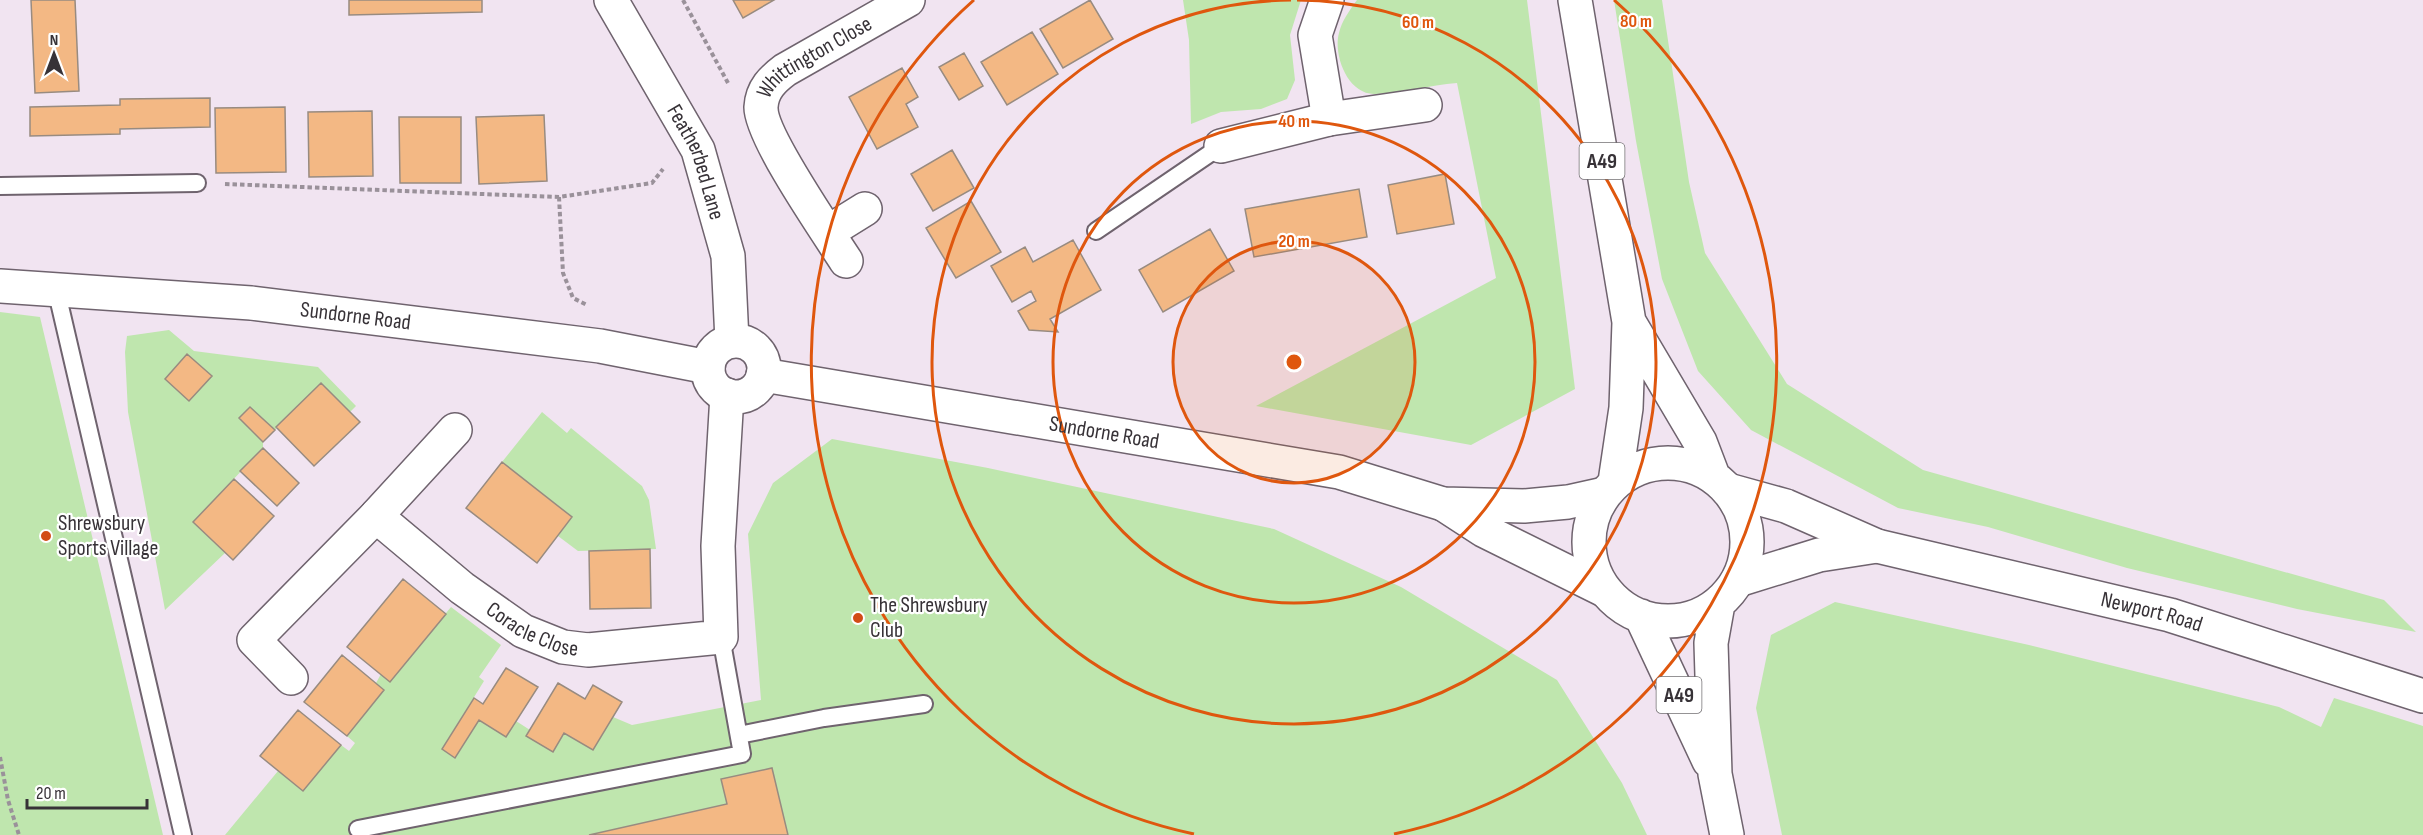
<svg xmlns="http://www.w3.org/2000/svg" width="2423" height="835" viewBox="0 0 2423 835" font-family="'Sofia Sans Condensed',sans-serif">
<rect width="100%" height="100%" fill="#f1e4f1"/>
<!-- green -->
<path fill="#bfe6ae" d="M1183 0H1301L1290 35 1295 80 1287 99 1261 109 1221 112 1191 124 1189 40Z
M1357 0H1527L1575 389 1471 445 1256 406 1496 278 1457 83C1430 85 1401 94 1374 94 1347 94 1333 54 1339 33 1342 20 1350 10 1357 0Z
M1614 0H1662L1689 182 1705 253 1787 384 1923 470 2384 600 2416 632 2297 609 2127 568 1988 527 1898 508 1751 430 1698 371 1662 279 1636 141Z
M0 312 40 317 163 835H0Z
M169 330 194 351 318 367 356 406 350 412 321 383 275 430 250 407 240 418 263 442V448L193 522 225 553 165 610 128 412 125 352 127 336Z
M542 412 567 433 571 428 642 486 649 500 656 549 578 551 558 536 572 517 502 462Z
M832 439 988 468 1274 529 1401 587 1557 680 1622 783 1647 835H225L278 771 303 791 341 745 349 751 355 743 347 736 384 690 376 683 381 674 390 681 451 607 501 645 479 677 484 681 442 749 455 758 479 720 506 737 516 721 530 730 527 736 553 752 564 733 593 750 613 717 632 725 761 700 748 534 773 483Z
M1835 602 2029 645 2279 707 2321 727 2334 698 2423 726V835H1782L1756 708 1771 635Z"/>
<!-- building -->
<path fill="#f3b884" stroke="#988b80" stroke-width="1.5" d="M31 0H75L79 91 35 93Z
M349 0H482V12L349 15Z
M733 0H774L743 18Z
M1090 0 1113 39 1063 68 1040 29Z
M1032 32 1058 74 1007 105 981 62Z
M964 53 983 86 959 100 939 67Z
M902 68 918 97 906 104 918 127 877 149 849 97Z
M210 98V127L120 129V134L30 136V107L120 105V99Z
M285 107 286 172 216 173 215 108Z
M372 111 373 176 309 177 308 112Z
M544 115 547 181 479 184 476 117Z
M399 117H461V183H400Z
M952 150 974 188 933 211 911 174Z
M1445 174 1454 224 1397 234 1388 185Z
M1359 189 1367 237 1254 257 1245 209Z
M971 201 1001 252 956 278 926 228Z
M1210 229 1234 271 1163 312 1139 270Z
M1073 240 1101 290 1050 319 1058 332 1029 330 1018 311 1036 301 1031 291 1012 302 991 266 1025 247 1033 262Z
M187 354 212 376 189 401 165 379Z
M321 383 360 422 314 466 276 427Z
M250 407 275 430 263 442 239 418Z
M263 448 299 483 277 506 240 471Z
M502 462 572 517 537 563 466 508Z
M234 479 274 516 233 560 193 522Z
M650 549 651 608 590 609 589 551Z
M403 579 446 614 390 682 347 647Z
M342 655 384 690 347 736 304 702Z
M506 668 538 687 506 737 479 720 455 758 442 749 474 698 483 704Z
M558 683 585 699 593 685 622 702 593 750 564 733 553 752 526 736Z
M298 710 341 745 303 791 260 756Z
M772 768 788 835H589L727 804 721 779Z"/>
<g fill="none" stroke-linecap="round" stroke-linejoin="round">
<!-- service casing -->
<g stroke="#6f636e" stroke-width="20">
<path id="service" d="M0 186 197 183
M1096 231 1221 146
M56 289 183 835
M739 735 824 718 924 704
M358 829 742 754 721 637"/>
</g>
<!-- minor casing -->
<g stroke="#6f636e" stroke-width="36">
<g id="minor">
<path d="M1327 0 1315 35 1329 119"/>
<path d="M1221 146 1329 119 1425 105"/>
<path d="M828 232 865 209"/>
<path id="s1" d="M846 261C828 233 760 135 761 107 762 89 773 79 785 70L908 0"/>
<path id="s2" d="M376 516 462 588 523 631 563 647 588 650 721 637 718 546 727 395"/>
<path d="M291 678 254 640 376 516 455 430"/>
</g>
</g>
<!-- tertiary casing -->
<g stroke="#6f636e" stroke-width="36">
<g id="tertiary">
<path id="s3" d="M611 0 698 150 728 256 732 341"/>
</g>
</g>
<!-- secondary casing -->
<g stroke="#6f636e" stroke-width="36">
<g id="secondary">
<path id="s4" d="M0 286 251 303 600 346 708 367"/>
<circle cx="736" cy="369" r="28"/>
<path id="s5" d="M763 375 1339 472 1443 504 1524 506 1568 502 1604 494"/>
<path id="s6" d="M1728 490 1786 506 1877 546 2170 615 2423 696"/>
<path d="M1443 504 1483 530 1604 590"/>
<path d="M1738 580 1819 555 1877 546"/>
</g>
</g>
<!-- trunk casing -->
<g stroke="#6f636e" stroke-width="36">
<path id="trunk" d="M1575 0 1629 322 1626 408 1615 482
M1629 322 1700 442 1713 476
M1589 542a79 79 0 1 1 158 0a79 79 0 1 1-158 0Z
M1718 604 1711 643 1715 774 1727 835
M1641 616 1709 761"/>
</g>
<!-- path -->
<path stroke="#9a919a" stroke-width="4" stroke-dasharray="4.5 3" stroke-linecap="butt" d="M683 0 728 83
M225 184 559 197 652 183 663 169
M559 197 563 273 573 298 587 305
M0 757 8 800 19 835"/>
<!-- service -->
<use href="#service" stroke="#fff" stroke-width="16"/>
<!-- minor -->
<use href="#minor" stroke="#fff" stroke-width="33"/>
<!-- tertiary -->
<use href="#tertiary" stroke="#fff" stroke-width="33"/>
<!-- secondary -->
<use href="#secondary" stroke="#fff" stroke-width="33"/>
<!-- trunk -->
<use href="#trunk" stroke="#fff" stroke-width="33"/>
</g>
<!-- distance rings -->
<circle cx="1294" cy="362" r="121" fill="#df570e" fill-opacity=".12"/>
<g fill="none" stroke="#df570e" stroke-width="3">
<circle cx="1294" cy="362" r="121"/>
<circle cx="1294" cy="362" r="241"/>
<path d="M1297 0A362 362 0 1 1 1291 0"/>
<path d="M1194 834A483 483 0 0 1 974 0M1614 0A483 483 0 0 1 1394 834"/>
</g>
<!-- markers -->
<g fill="#d24c16" stroke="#fff" stroke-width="2">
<circle cx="46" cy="536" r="6"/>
<circle cx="858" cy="618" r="6"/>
</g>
<g text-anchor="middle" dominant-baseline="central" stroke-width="4.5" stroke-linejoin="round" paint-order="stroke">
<!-- shield labels -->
<g fill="#fff" stroke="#737073" stroke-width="1.5">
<rect x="1579.5" y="143" width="45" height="36" rx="4.5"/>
<rect x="1656.5" y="677" width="45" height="36" rx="4.5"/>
</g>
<g font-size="21" font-weight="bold" fill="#373237">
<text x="1602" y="161">A49</text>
<text x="1679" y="695">A49</text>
</g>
<!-- street labels -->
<g font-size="22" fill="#373237" stroke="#fff">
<text stroke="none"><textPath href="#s1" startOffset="254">Whittington Close</textPath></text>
<text stroke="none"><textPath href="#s3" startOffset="184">Featherbed Lane</textPath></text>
<text stroke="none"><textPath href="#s4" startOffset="357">Sundorne Road</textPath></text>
<text stroke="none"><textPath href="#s5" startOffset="346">Sundorne Road</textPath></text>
<text stroke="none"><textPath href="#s6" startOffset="442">Newport Road</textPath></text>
<text stroke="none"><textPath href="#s2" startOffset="195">Coracle Close</textPath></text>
</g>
<!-- poi labels -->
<g font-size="22" fill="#373237" stroke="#fff" text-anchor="start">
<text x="58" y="523">Shrewsbury<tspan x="58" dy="25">Sports Village</tspan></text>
<text x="870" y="605">The Shrewsbury<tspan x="870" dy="25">Club</tspan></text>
</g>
</g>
<circle cx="1294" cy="362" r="9" fill="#df570e" stroke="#fff" stroke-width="3"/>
<g font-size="18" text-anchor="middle" font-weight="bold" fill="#df570e" stroke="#fff" stroke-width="4.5" stroke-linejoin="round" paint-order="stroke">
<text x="1636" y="27">80 m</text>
<text x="1418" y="28">60 m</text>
<text x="1294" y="127">40 m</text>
<text x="1294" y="247">20 m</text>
</g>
<!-- north arrow -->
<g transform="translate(54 54)" stroke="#ffffff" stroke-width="4.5" paint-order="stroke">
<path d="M0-4.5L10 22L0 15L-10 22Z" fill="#373237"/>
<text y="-9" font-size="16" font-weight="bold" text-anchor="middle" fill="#373237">N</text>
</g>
<!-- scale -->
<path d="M27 799v9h120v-9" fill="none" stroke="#373237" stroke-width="3"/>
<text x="36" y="799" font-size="18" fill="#373237" stroke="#ffffff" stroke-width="4.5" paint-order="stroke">20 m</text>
</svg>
